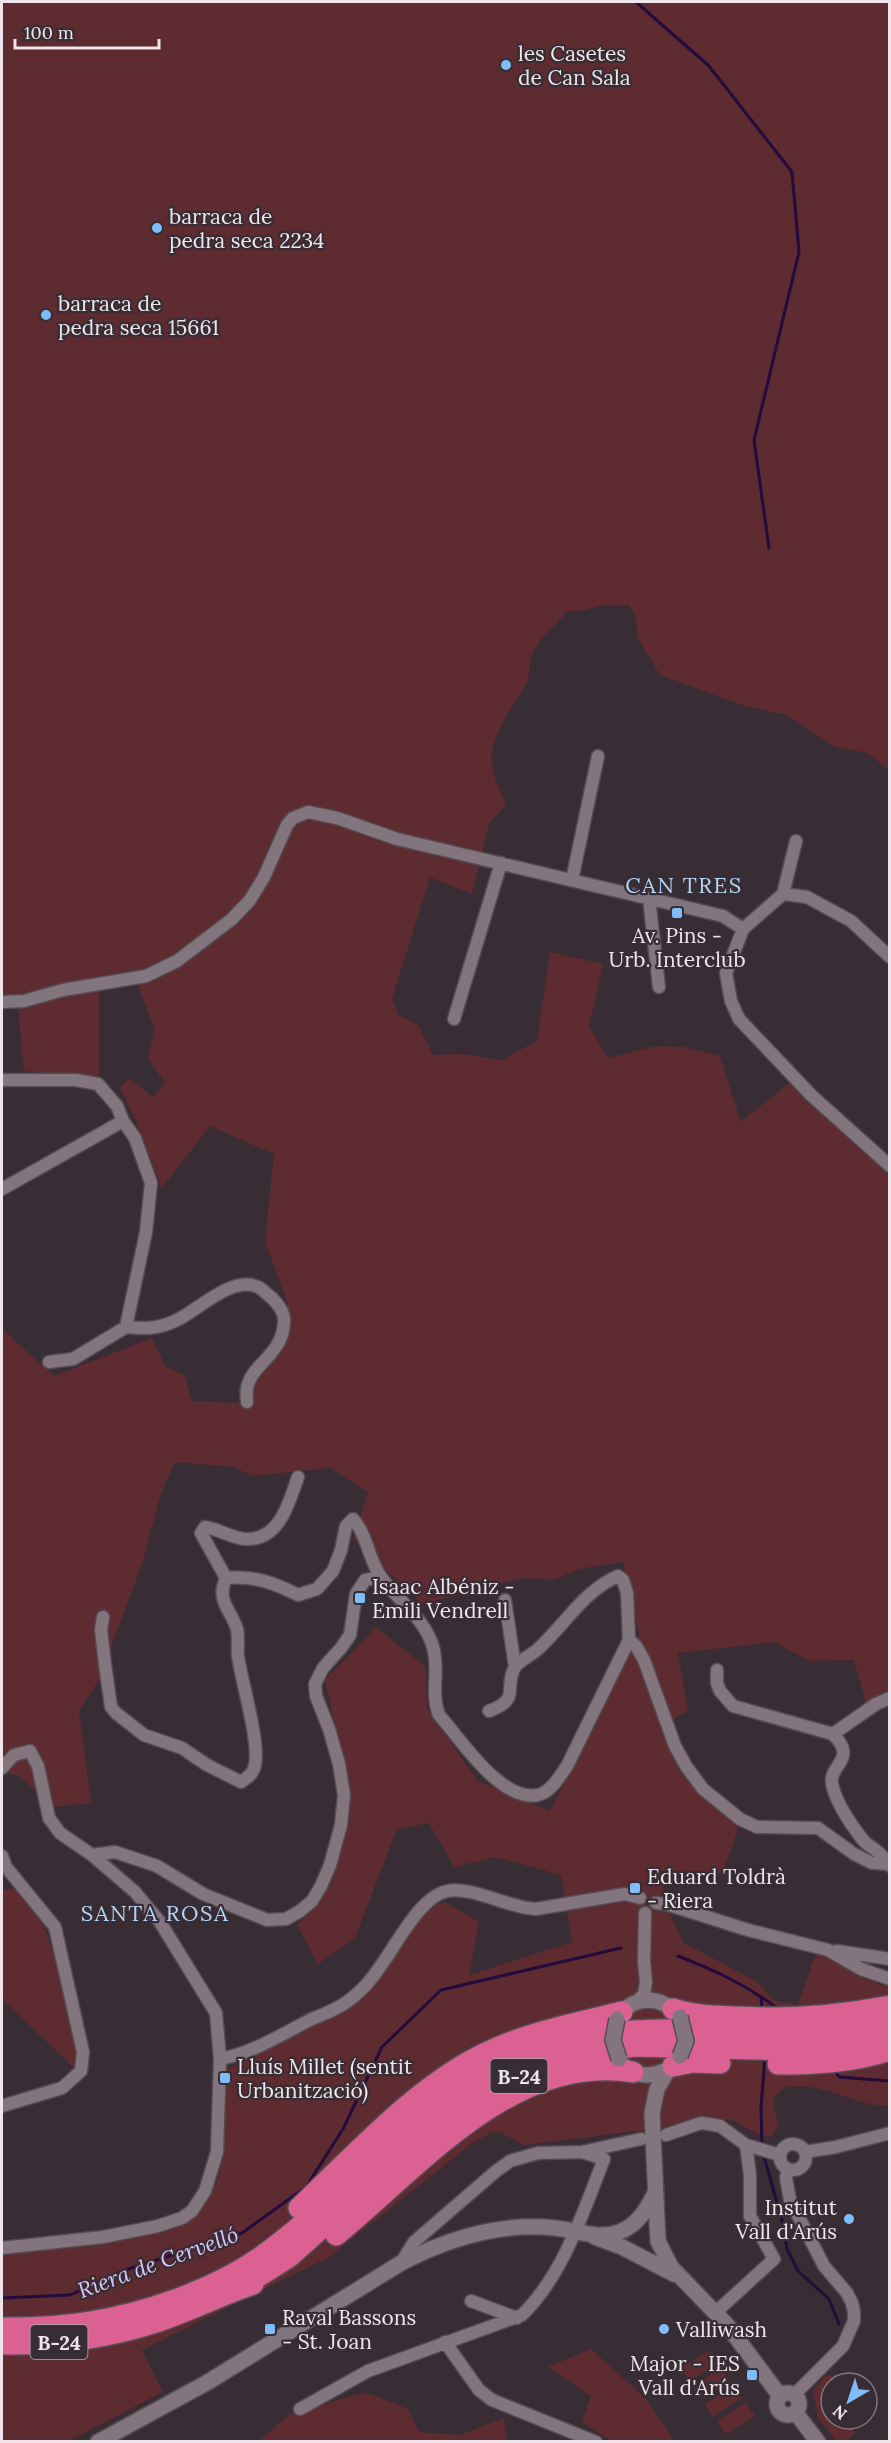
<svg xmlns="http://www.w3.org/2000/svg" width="891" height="2443" viewBox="0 0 891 2443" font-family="Lora,serif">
<rect width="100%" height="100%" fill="#382d34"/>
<!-- green -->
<path fill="#5d2b30" d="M2 2H889V770L868 753 835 747 787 715 745 706 660 675 638 638 635 616 629 605H601L585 610 567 611C557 626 538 639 532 654 528 664 531 677 525 686 513 706 487 740 492 766 494 779 502 793 506 805L489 823 472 894 430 877 392 999 398 1015 418 1025 433 1055 463 1054 501 1060 537 1041 550 952 603 964 589 1027 608 1058 656 1046 684 1047 720 1056 741 1122 789 1083 889 1171V1693L866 1703 854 1660 810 1661 774 1642 678 1653 688 1711 662 1725 685 1776 739 1827 722 1874 666 1875 662 1898 684 1943 756 1981 773 2000 798 2005 816 1953 879 1984 889 1986V2106C882 2106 874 2105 866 2103 848 2099 781 2068 774 2101 773 2108 777 2118 778 2125L772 2137 759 2135 737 2122 705 2115 663 2128 524 2145 500 2132H492L471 2144 329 2257 142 2350 163 2392 69 2441H2V2255L175 2226 200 2212 219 2177 227 2069 351 2005 427 1907 445 1902 479 1922 469 1975 572 1942 561 1875 495 1857 454 1867 429 1823 397 1829 355 1938 318 1964 297 1925 319 1903 334 1871 350 1821 341 1752 325 1680 376 1627 426 1667 427 1709 478 1781 550 1811 639 1633 623 1562 579 1569 554 1580 522 1578 422 1604 353 1539 368 1492 330 1468 252 1476 234 1467 175 1462 161 1493 143 1561 99 1680 79 1711 91 1803 54 1807 17 1775 2 1772V1329L54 1376 152 1338 165 1366 184 1375 192 1401 240 1403 284 1347 288 1304 265 1242 274 1154 210 1126 162 1188 136 1121 120 1088 130 1078 153 1097 165 1083 148 1059 154 1029 133 970 99 977V1079L24 1071 17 994H2Z
M15 1888 45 1927 78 2037 75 2069 4 2001 2 1993V1890Z
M591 2349 646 2399 675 2441H611L582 2422 591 2396 548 2367Z
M710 2350 718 2363 689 2382 681 2368Z
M722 2368 730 2381 701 2399 693 2386Z
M843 2373 845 2383H831V2419H852L855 2434 845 2441H837L818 2418 813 2391 825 2376Z
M734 2385 742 2398 713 2417 705 2404Z
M365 2392 408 2409 419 2432 460 2435 504 2418 507 2441 258 2442 290 2414Z
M746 2403 755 2416 726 2434 717 2421Z"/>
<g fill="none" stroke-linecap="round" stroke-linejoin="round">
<!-- stream -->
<path stroke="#240b3c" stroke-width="3" d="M636 2 709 66 792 172 799 252 754 440 769 548
M678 1956C714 1970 747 1985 778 2009
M761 1996 762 2009
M835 2071 839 2077 890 2081
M762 2146 761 2107 765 2057
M763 2153 783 2224 787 2249 798 2271 829 2299 839 2324
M2 2298 70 2295 125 2270 242 2233 306 2187 343 2129 382 2047 441 1990 621 1948"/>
<!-- minor casing -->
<g stroke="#554b52" stroke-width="15">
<path id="minor" d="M572 880 598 756
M783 894 796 841
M649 898 659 987
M890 957 851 921 807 897 783 894 743 929 726 973 731 1001 739 1019 811 1095 890 1166
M2 1002 24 1001 63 990 146 976 177 961 232 919 250 900 264 877 287 825 293 818 308 812 337 818 397 839 723 916 743 929
M454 1019 501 863
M2 1080H76L98 1084 117 1106 123 1121 135 1138 151 1183 146 1232 126 1327 73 1359 49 1362
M2 1189 123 1121
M126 1327C144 1329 158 1329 175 1321 198 1311 231 1275 258 1287 263 1289 267 1295 272 1298 278 1305 285 1312 284 1322 283 1355 252 1363 247 1388 246 1393 247 1398 247 1402
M226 1578 201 1533 205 1527C219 1529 231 1538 245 1539 280 1541 289 1502 298 1477
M505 1600 515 1667
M103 1617 101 1630 105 1664 111 1707 116 1713 144 1735 182 1748 207 1765 241 1782C248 1777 253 1774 255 1765 260 1742 242 1684 238 1656 237 1647 239 1638 237 1629 230 1608 216 1601 226 1578 252 1575 275 1583 298 1595L317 1589 333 1571 341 1550 346 1526 353 1519C368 1536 368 1559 381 1577 398 1601 424 1617 433 1647 440 1670 430 1692 439 1715 460 1738 500 1802 538 1795 551 1792 560 1776 567 1766L629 1640 627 1593 623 1580 618 1576C583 1591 564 1626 537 1650 531 1655 519 1661 515 1667 503 1688 522 1699 489 1711
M629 1640 636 1646 644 1660 675 1746 686 1766 703 1789 740 1819 757 1827 818 1828 854 1854 872 1863 890 1864
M717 1670V1683L720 1691 733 1706 833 1734C860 1762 825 1764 833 1788 838 1805 852 1826 863 1840 868 1846 876 1849 881 1855 885 1858 886 1863 890 1866
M833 1734 876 1704 890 1698
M2 1768 14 1755 30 1751 38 1766 49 1818 60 1833 92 1855 135 1892 160 1922 216 2013 220 2059 217 2152 205 2191 192 2211 182 2218 158 2226 103 2237 2 2248
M92 1855 115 1852 157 1866 203 1894 267 1920 286 1919 300 1911 312 1901 321 1886 330 1865 341 1825 344 1795 339 1764 329 1729 316 1696 315 1684 323 1668 341 1648 350 1635 356 1594 365 1580 380 1577
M2 1856 6 1867 55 1927 83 2052 81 2071 62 2088 2 2106
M656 1903 666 1904 748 1930 828 1950 861 1969 890 1979
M837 1951 890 1959
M636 2002 644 1994 646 1982 644 1962 645 1913
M220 2059C253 2053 282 2034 312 2019 324 2014 338 2009 348 2001 354 1997 360 1991 365 1986 390 1961 415 1898 447 1891 472 1886 509 1908 536 1909L625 1894 640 1898
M666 2135 701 2123 709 2124 720 2126 746 2145 780 2155
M780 2157a13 13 0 1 1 26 0a13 13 0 1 1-26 0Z
M805 2152 836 2147 890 2133
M788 2169 786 2178 790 2200 824 2266 847 2293 852 2303 854 2312V2321L843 2346 795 2394
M401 2263 414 2242 495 2172 510 2161 538 2153 582 2152 641 2139
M471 2301 517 2318
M716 2312 774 2259 750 2216V2175L746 2145
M445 2342 479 2390 492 2400 596 2442
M300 2409 368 2371 522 2315C564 2274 583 2212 604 2159L582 2152"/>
</g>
<!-- tertiary casing -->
<g stroke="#554b52" stroke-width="18">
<path id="tertiary" d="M617 2019C632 1994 663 1995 680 2017
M625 2066C638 2079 654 2076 669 2069
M668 2070 657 2089 652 2113 658 2241 671 2267 727 2325 780 2396
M595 2237 622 2247 674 2274
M777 2404a11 11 0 1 1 22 0a11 11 0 1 1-22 0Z
M795 2412 818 2442
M98 2442 208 2382 401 2263C449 2238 500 2222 555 2228 576 2230 599 2240 619 2232 637 2226 647 2209 655 2193"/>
</g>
<!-- motorway casing -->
<g stroke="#554b52" stroke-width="24">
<path id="motorway" d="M673 2009C694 2016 715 2016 737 2017 789 2020 838 2016 890 2006
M778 2064C816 2064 854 2062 890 2050
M673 2066 693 2062 720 2063
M299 2208C355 2155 419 2083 490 2051 531 2032 577 2023 622 2012
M336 2235C420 2167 513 2052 633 2072
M240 2288 289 2257 421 2139 464 2105 484 2093 541 2066 587 2053 634 2046 798 2050 851 2044 890 2035
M2 2328C31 2328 60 2327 90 2322 144 2314 213 2290 258 2259 355 2191 424 2088 540 2049 580 2036 627 2029 670 2030 712 2031 755 2036 797 2034 828 2032 860 2027 890 2020
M2 2344C55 2345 108 2338 159 2321 191 2310 221 2295 253 2284"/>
</g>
<!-- minor -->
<use href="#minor" stroke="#83757e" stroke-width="12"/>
<!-- tertiary -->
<use href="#tertiary" stroke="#83757e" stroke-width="15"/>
<!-- motorway -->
<use href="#motorway" stroke="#da6191" stroke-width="21"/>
<!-- tertiary-bridge casing -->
<g stroke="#554b52" stroke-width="18" stroke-linecap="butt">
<path id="tertiary-bridge" d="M680 2017 686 2041 680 2056
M617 2019 613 2040 619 2059"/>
</g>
<!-- tertiary-bridge -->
<use href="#tertiary-bridge" stroke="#83757e" stroke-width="15"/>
</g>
<!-- markers -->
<g fill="#7fbdfa" stroke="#382d34" stroke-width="2">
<circle cx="506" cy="65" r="6"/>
<circle cx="157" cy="228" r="6"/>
<circle cx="46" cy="315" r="6"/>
<rect x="671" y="907" width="12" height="12" rx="3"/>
<rect x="354" y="1592" width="12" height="12" rx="3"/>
<rect x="629" y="1882" width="12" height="12" rx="3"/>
<rect x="219" y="2072" width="12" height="12" rx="3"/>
<circle cx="849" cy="2219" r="6"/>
<rect x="264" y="2323" width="12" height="12" rx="3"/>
<circle cx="664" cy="2329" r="6"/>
<rect x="746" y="2369" width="12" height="12" rx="3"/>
</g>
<g text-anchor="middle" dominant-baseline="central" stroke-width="4.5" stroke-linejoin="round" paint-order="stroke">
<!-- shield labels -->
<g fill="#382d34" stroke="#b7aeb4" stroke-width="1.5">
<rect x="490.5" y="2059" width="57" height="34" rx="4.5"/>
<rect x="30.5" y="2325" width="57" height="34" rx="4.5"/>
</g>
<g font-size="20" font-weight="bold" fill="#eee6eb">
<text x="519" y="2076">B-24</text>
<text x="59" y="2342">B-24</text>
</g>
<!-- poi labels -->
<g font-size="21" fill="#eee6eb" stroke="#382d34" text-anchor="start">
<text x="518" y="53">les Casetes<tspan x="518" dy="24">de Can Sala</tspan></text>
<text x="169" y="216">barraca de<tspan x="169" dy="24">pedra seca 2234</tspan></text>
<text x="58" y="303">barraca de<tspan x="58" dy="24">pedra seca 15661</tspan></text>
<text x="677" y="935" text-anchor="middle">Av. Pins -<tspan x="677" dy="24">Urb. Interclub</tspan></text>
<text x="372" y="1586">Isaac Albéniz -<tspan x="372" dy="24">Emili Vendrell</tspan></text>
<text x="647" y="1876">Eduard Toldrà<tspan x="647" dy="24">- Riera</tspan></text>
<text x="237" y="2066">Lluís Millet (sentit<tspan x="237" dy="24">Urbanització)</tspan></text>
<text x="837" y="2207" text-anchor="end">Institut<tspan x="837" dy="24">Vall d'Arús</tspan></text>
<text x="282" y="2317">Raval Bassons<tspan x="282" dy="24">- St. Joan</tspan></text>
<text x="676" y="2329">Valliwash</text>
<text x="740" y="2363" text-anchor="end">Major - IES<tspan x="740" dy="24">Vall d'Arús</tspan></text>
</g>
<!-- neighbourhood labels -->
<g font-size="22" letter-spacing="1.5" fill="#b3d5f7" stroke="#382d34">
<text x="684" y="885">CAN TRES</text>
<text x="155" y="1913">SANTA ROSA</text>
</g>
<!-- water labels -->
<g font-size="22" font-style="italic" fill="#dac6f8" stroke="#382d34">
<text transform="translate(158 2262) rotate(-20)">Riera de Cervelló</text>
</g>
</g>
<!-- border -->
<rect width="891" height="2443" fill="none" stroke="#eee6eb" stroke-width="6"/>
<!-- north arrow -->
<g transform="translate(849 2401) rotate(219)"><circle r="28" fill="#382d34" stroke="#81777d" stroke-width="1.5"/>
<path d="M0-4.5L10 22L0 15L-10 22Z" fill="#7fbdfa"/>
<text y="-9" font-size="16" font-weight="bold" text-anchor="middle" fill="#eee6eb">N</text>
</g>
<!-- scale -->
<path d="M15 39v9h144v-9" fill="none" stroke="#eee6eb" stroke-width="3"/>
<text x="24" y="39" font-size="18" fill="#eee6eb" stroke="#382d34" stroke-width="4.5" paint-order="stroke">100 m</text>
</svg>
